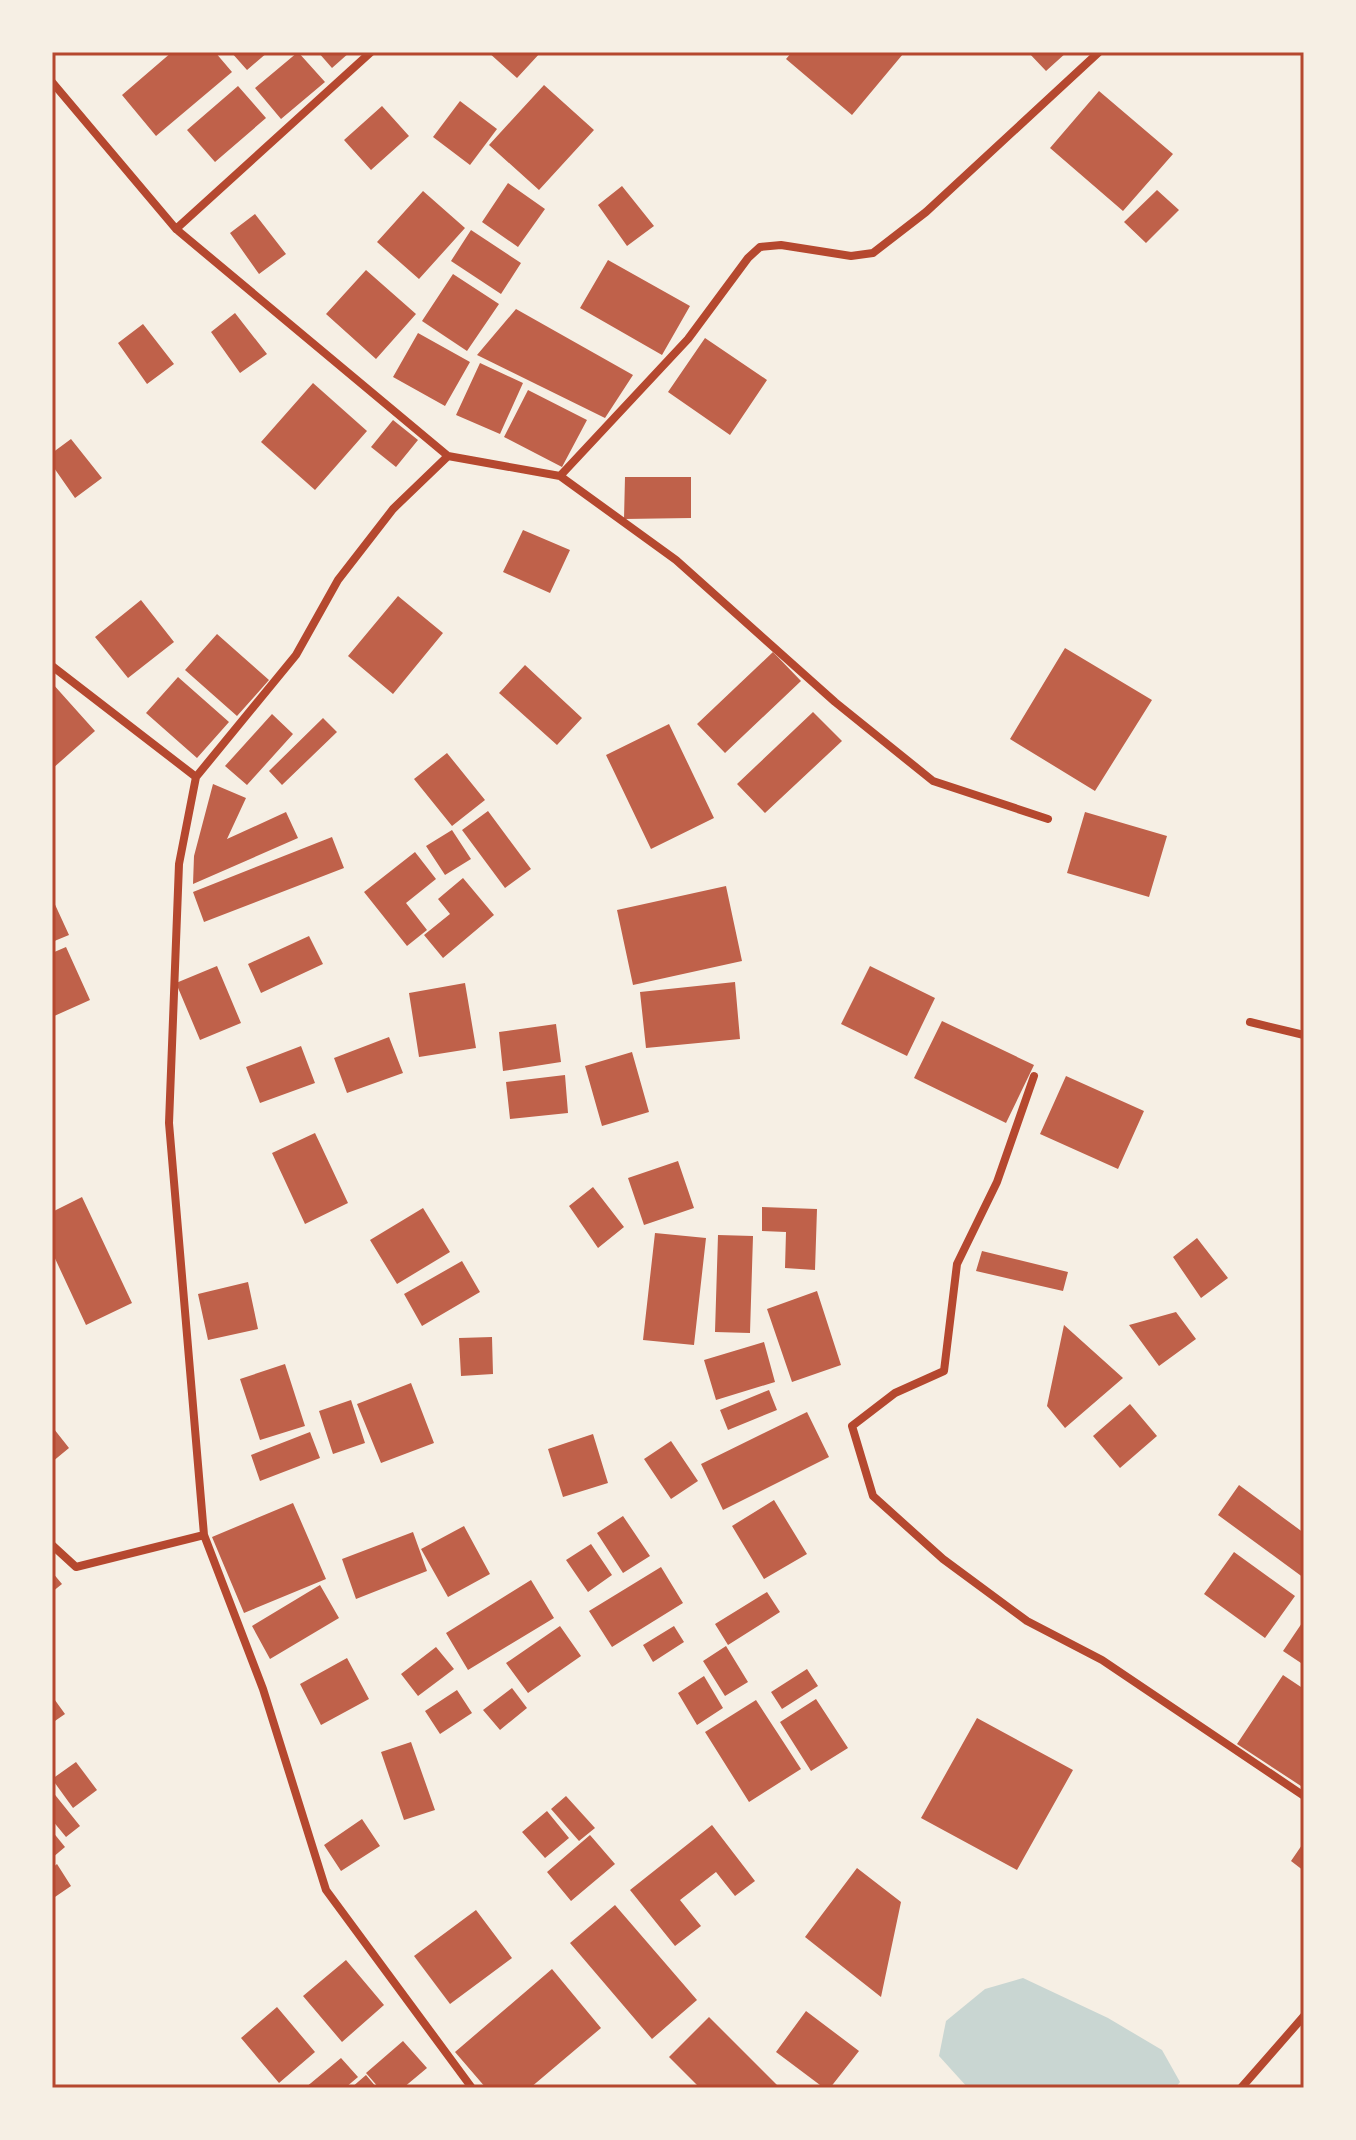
<svg xmlns="http://www.w3.org/2000/svg" width="1356" height="2140" viewBox="0 0 1356 2140" font-family="Mulish,sans-serif">
<rect width="100%" height="100%" fill="#f6efe4"/>
<!-- water -->
<path fill="#c9d6d2" d="M1023 1978 1108 2018 1162 2050 1180 2082 1175 2088H968L939 2056 946 2021 985 1989Z"/>
<!-- building -->
<path fill="#bf614a" d="M172 52H215L232 72 156 136 122 95Z
M231 52H268L247 70Z
M298 52 325 82 281 119 255 88Z
M318 52H350L332 68Z
M488 52H541L517 78Z
M792 52H900L903 54 852 115 786 59Z
M1028 52H1067L1046 71Z
M544 85 594 130 539 190 489 145Z
M238 86 266 118 215 162 187 130Z
M1099 91 1173 154 1123 211 1050 148Z
M460 101 497 129 470 165 433 137Z
M382 106 409 136 371 170 344 140Z
M508 183 545 209 518 247 482 222Z
M622 186 654 226 627 246 598 205Z
M1157 190 1179 210 1146 243 1124 222Z
M423 191 465 228 419 279 377 242Z
M255 214 286 254 259 274 230 233Z
M471 230 521 263 501 294 451 261Z
M608 260 690 306 662 355 580 308Z
M366 270 416 314 376 359 326 314Z
M453 274 499 304 467 351 422 321Z
M516 309 633 375 605 418 477 355Z
M235 313 267 354 240 373 211 332Z
M143 324 174 364 147 384 118 343Z
M418 333 470 362 445 406 393 377Z
M705 338 767 380 730 435 668 392Z
M480 363 523 383 500 434 456 415Z
M313 383 367 431 315 490 261 442Z
M528 390 587 420 562 467 504 437Z
M393 420 418 440 396 467 371 447Z
M71 439 102 478 75 498 52 465V453Z
M625 477H691V518L624 519Z
M523 530 570 550 550 593 503 572Z
M398 596 443 633 393 694 348 656Z
M141 600 174 642 128 678 95 637Z
M217 634 269 680 237 716 185 670Z
M1065 648 1152 700 1095 791 1010 739Z
M773 652 801 681 725 753 697 724Z
M525 665 582 718 557 745 499 693Z
M178 677 229 722 197 758 146 713Z
M52 683 95 731 52 769Z
M813 712 842 741 765 813 737 784Z
M272 714 293 734 247 785 225 766Z
M323 718 337 732 282 785 269 771Z
M669 724 714 818 651 849 606 755Z
M447 753 485 800 452 826 414 779Z
M213 784 246 798 227 839 286 812 298 838 193 884 194 856Z
M488 811 531 869 505 888 462 830Z
M1085 812 1167 836 1149 897 1067 873Z
M452 830 471 859 445 875 426 846Z
M332 837 344 868 204 922 193 892Z
M415 852 436 879 406 903 427 930 407 946 364 892Z
M463 878 494 915 443 958 424 935 450 914 438 899Z
M726 886 742 961 633 985 617 910Z
M52 898 69 935 52 942Z
M309 936 323 964 261 993 248 964Z
M66 947 90 1000 52 1017V953Z
M217 966 241 1023 200 1040 176 983Z
M870 966 935 998 907 1056 841 1024Z
M735 982 740 1039 646 1048 640 992Z
M465 983 476 1048 419 1057 409 993Z
M942 1021 1034 1065 1006 1123 914 1078Z
M556 1024 561 1062 503 1071 499 1032Z
M389 1037 403 1073 347 1093 334 1058Z
M301 1046 315 1083 260 1103 246 1067Z
M632 1052 649 1112 602 1126 585 1066Z
M565 1075 568 1113 510 1119 506 1082Z
M1066 1076 1144 1111 1118 1169 1040 1134Z
M315 1133 348 1203 305 1224 272 1153Z
M678 1161 694 1208 644 1225 628 1178Z
M593 1187 624 1227 598 1248 569 1206Z
M82 1197 132 1303 86 1325 52 1252V1212Z
M762 1207 817 1209 815 1270 785 1268 786 1232 762 1231Z
M423 1208 450 1252 397 1284 370 1240Z
M655 1233 706 1238 694 1345 643 1340Z
M718 1235 753 1236 750 1333 715 1332Z
M1197 1238 1228 1278 1201 1298 1173 1257Z
M982 1251 1068 1272 1063 1291 976 1271Z
M462 1261 480 1292 422 1326 404 1294Z
M248 1282 258 1329 208 1340 198 1294Z
M817 1291 841 1365 792 1382 767 1309Z
M1176 1312 1196 1339 1159 1366 1129 1325Z
M1064 1325 1123 1378 1065 1428 1047 1406Z
M492 1337 493 1374 461 1376 459 1338Z
M764 1342 775 1382 716 1400 704 1360Z
M285 1364 305 1426 260 1440 240 1379Z
M411 1383 434 1443 381 1463 357 1404Z
M769 1390 777 1410 728 1430 720 1410Z
M351 1400 365 1443 333 1454 319 1411Z
M1130 1404 1157 1436 1120 1468 1093 1436Z
M807 1412 829 1457 723 1510 701 1464Z
M54 1429 69 1448 52 1462V1431Z
M310 1432 320 1458 260 1481 251 1455Z
M593 1434 608 1483 563 1497 548 1449Z
M671 1441 698 1481 671 1499 644 1459Z
M1239 1485 1304 1533V1578L1218 1515Z
M774 1500 807 1554 764 1579 732 1526Z
M293 1503 326 1579 244 1613 212 1537Z
M623 1516 650 1556 623 1573 597 1533Z
M464 1526 490 1574 448 1597 421 1549Z
M413 1532 427 1571 356 1599 342 1559Z
M591 1544 612 1575 588 1592 566 1560Z
M1234 1552 1295 1596 1265 1638 1204 1594Z
M661 1567 683 1603 612 1647 589 1611Z
M52 1572 62 1584 52 1592Z
M531 1580 554 1618 468 1670 446 1633Z
M320 1585 339 1618 270 1659 252 1626Z
M767 1592 780 1612 728 1645 715 1624Z
M1304 1620V1665L1283 1651Z
M560 1626 581 1656 528 1693 506 1663Z
M674 1626 684 1642 653 1662 643 1645Z
M726 1646 748 1682 725 1696 703 1661Z
M436 1647 454 1669 418 1696 401 1674Z
M347 1658 369 1699 321 1725 300 1684Z
M807 1669 818 1686 782 1709 771 1692Z
M1283 1675 1304 1689V1788L1237 1744Z
M704 1676 723 1708 697 1725 678 1693Z
M512 1688 527 1708 500 1730 483 1710Z
M457 1690 472 1713 440 1734 425 1711Z
M52 1696 65 1714 52 1723Z
M816 1699 848 1748 811 1771 780 1722Z
M756 1700 801 1769 749 1802 705 1732Z
M977 1718 1073 1770 1017 1870 921 1818Z
M411 1742 435 1810 404 1820 381 1752Z
M76 1762 97 1790 73 1808 52 1779Z
M52 1791 80 1826 66 1837 52 1820Z
M566 1796 595 1828 579 1841 551 1809Z
M547 1811 569 1838 545 1858 522 1832Z
M362 1819 380 1846 341 1871 324 1845Z
M712 1825 755 1881 735 1896 716 1872 680 1900 701 1926 675 1946 630 1890Z
M52 1831 65 1847 52 1858Z
M590 1835 615 1864 571 1901 547 1872Z
M1304 1842V1871L1291 1861Z
M57 1864 71 1886 52 1899V1868Z
M857 1868 901 1902 881 1997 805 1937Z
M615 1905 697 2000 652 2039 570 1943Z
M476 1910 512 1958 450 2004 414 1956Z
M346 1960 384 2005 342 2042 303 1996Z
M552 1969 601 2028 530 2088H486L455 2052Z
M277 2007 315 2052 279 2083 241 2038Z
M806 2011 859 2051 830 2088H824L776 2052Z
M709 2017 780 2088H700L669 2057Z
M403 2041 427 2068 403 2088H379L366 2073Z
M341 2058 358 2077 345 2088H305Z
M366 2075 377 2088H351Z"/>
<g fill="none" stroke-linecap="round" stroke-linejoin="round">
<!-- minor -->
<path stroke="#b5482f" stroke-width="8" d="M52 82 176 229 448 456
M176 229 371 52
M560 476 676 560 835 702 933 781 1048 819
M52 666 196 777 179 864 169 1123 204 1535 263 1689 326 1890 472 2088
M196 777 296 655 338 580 393 509 448 456 560 476 688 339 748 258 760 247 781 245 851 256 873 253 926 212 1099 52
M1250 1022 1304 1035
M1034 1076 997 1182 957 1264 944 1371 895 1393 852 1426 873 1496 943 1559 1027 1621 1102 1660 1304 1796
M52 1545 76 1567 204 1535
M1241 2088 1304 2016"/>
</g>
<!-- border -->
<rect width="1356" height="2140" fill="none" stroke="#f6efe4" stroke-width="108"/>
<rect x="54" y="54" width="1248" height="2032" fill="none" stroke="#b5482f" stroke-width="3"/>
</svg>
